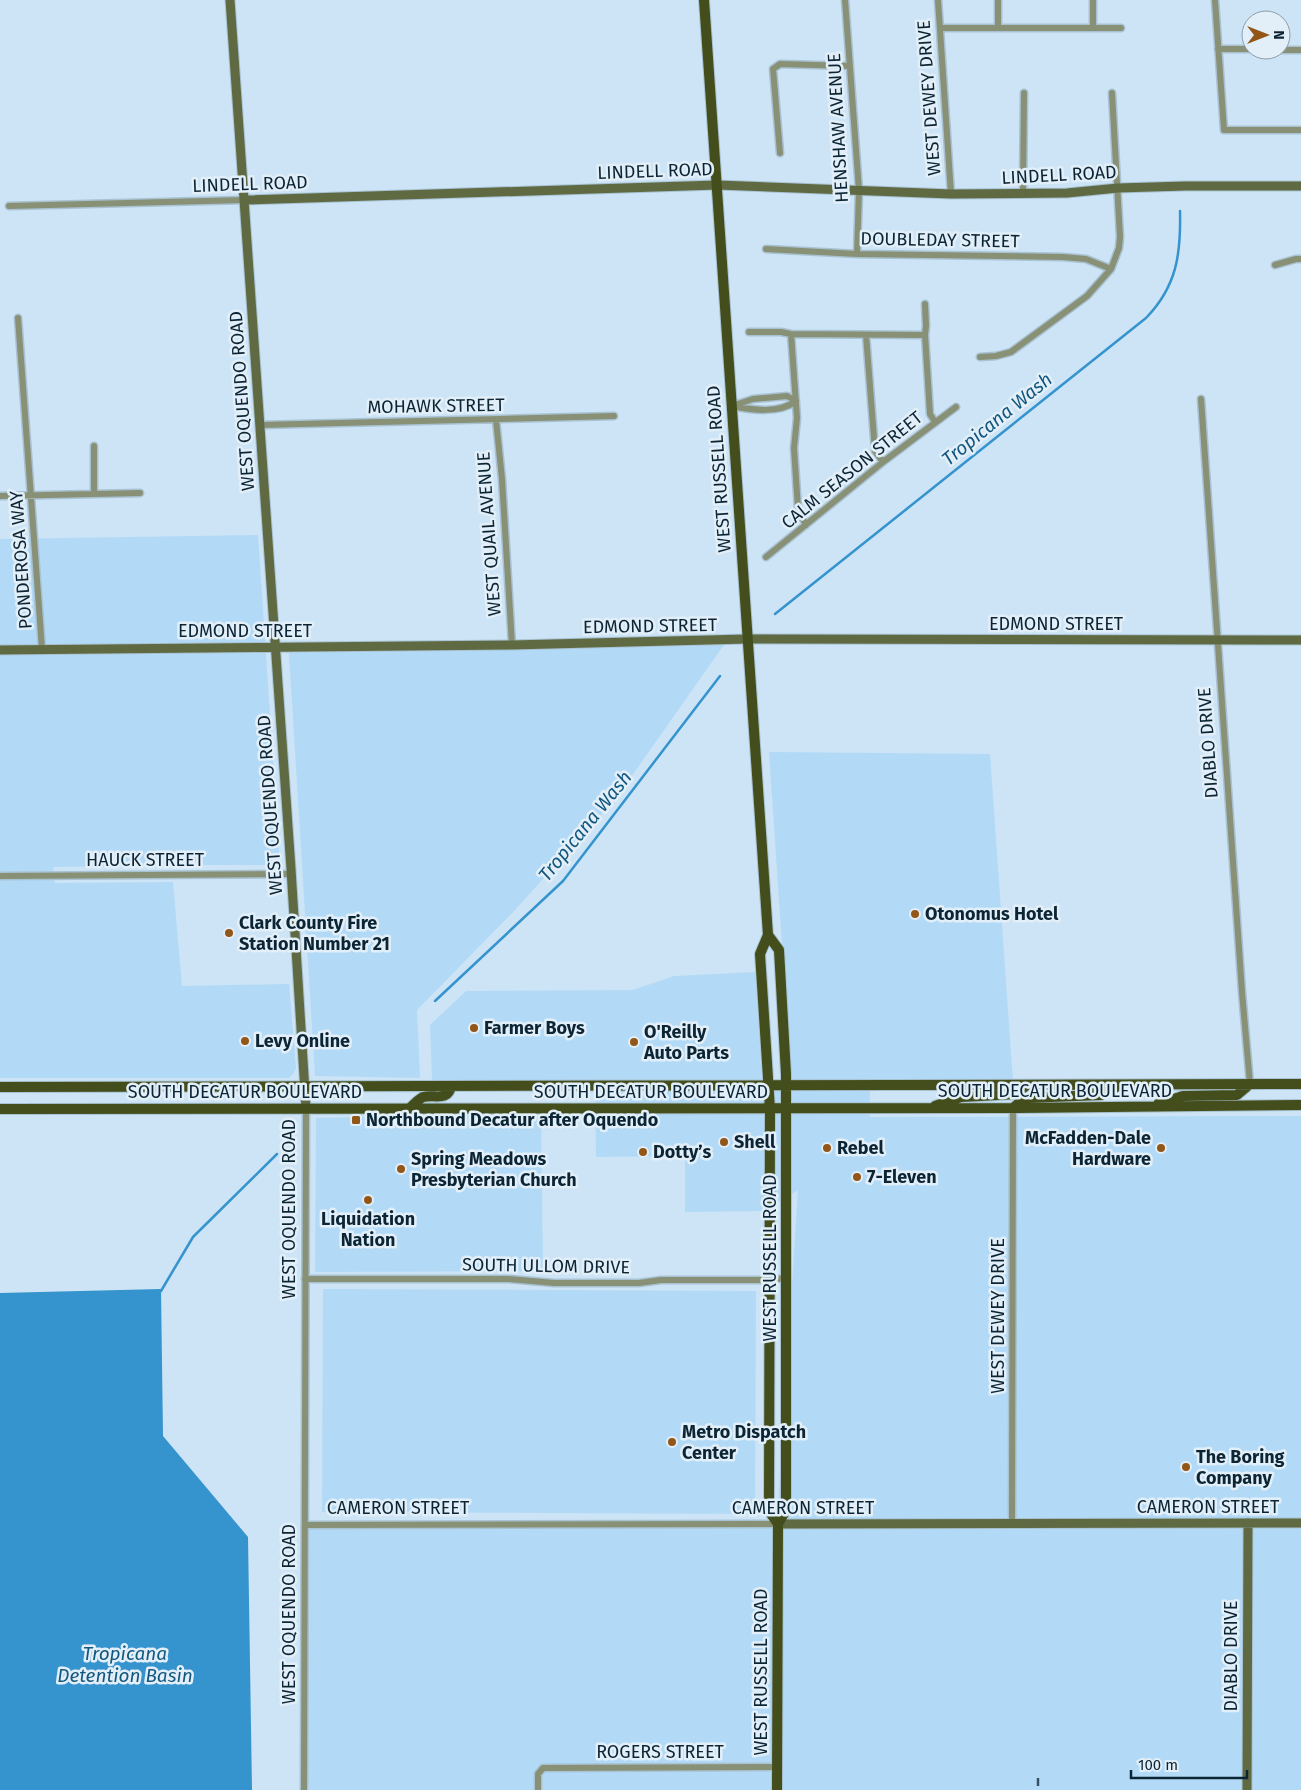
<svg xmlns="http://www.w3.org/2000/svg" width="1301" height="1790" viewBox="0 0 1301 1790" font-family="'Fira Sans',sans-serif">
<rect width="100%" height="100%" fill="#cce4f5"/>
<!-- built -->
<path fill="#b2daf7" d="M258 535 280 865H174L53 867 55 883 173 882 182 986 289 984 296 1068 293 1074 289 1078H0V539Z
M726 642 617 797 515 910 417 1010 420 1078 315 1076 289 653Z
M769 752 990 754 1013 1081 870 1080V1117L1301 1116V1790H305V1525L777 1522 798 1190 766 1211 685 1212V1156L596 1157 595 1081 432 1080 430 1025 466 991 633 990 674 976 755 972 762 1081 791 1079Z
M541 1114 543 1271 315 1272 316 1118 422 1115Z
M323 1289 756 1291 755 1514 322 1512Z"/>
<!-- water -->
<path fill="#3593ce" d="M161 1289 163 1436 248 1537 252 1790H0V1293Z"/>
<g fill="none" stroke-linecap="round" stroke-linejoin="round">
<!-- stream -->
<path stroke="#3593ce" stroke-width="2.5" d="M775 614 1146 318C1177 286 1181 254 1180 211
M435 1001 563 881 720 676
M161 1291 193 1237 277 1154"/>
<!-- street casing -->
<g stroke="#a9c2d2" stroke-width="9">
<path id="street" d="M845 0 859 190 857 254
M938 0 951 194
M1093 0V28
M1215 0 1224 130H1301
M940 28H1121
M998 28V0
M1218 49H1251
M1281 50H1301
M780 153 773 69 780 64 850 66
M1023 194 1024 93
M9 206 245 200
M766 249 857 254 1063 257 1086 259 1111 269
M1275 265 1296 259H1301
M925 304 926 326 925 335 930 414 935 422
M18 318 42 649
M749 332H781L791 334 925 335
M791 334 797 418 794 448 798 509 806 525
M866 335 875 451 883 462
M980 357 996 356 1011 352 1087 296 1111 269 1119 248 1120 237 1112 93
M787 396 796 401C779 414 752 410 732 406L753 399Z
M1201 399 1242 992 1250 1084
M496 420 502 479 512 645
M260 425 614 416
M94 446V494
M0 496 140 493
M766 557 883 462 956 407
M0 876 291 874
M305 1279H509L554 1283H639L661 1280H769L785 1278
M1012 1524 1013 1108
M305 1525 778 1524
M304 1790 306 1108
M538 1790V1774L543 1768 777 1767"/>
</g>
<!-- secondary casing -->
<g stroke="#a9c2d2" stroke-width="11">
<path id="secondary" d="M230 0 291 869 306 1108
M245 200 717 185 951 194 1067 193 1118 188 1185 186H1301
M0 650 512 645 747 639 1301 640
M778 1524 1301 1523
M1247 1790 1248 1523"/>
</g>
<!-- primary casing -->
<g stroke="#a9c2d2" stroke-width="12">
<path id="primary" d="M704 0 768 935 760 954 770 1109 769 1511 778 1524
M768 935 779 950 786 1074V1510L778 1524 777 1790
M0 1087 1301 1084
M1158 1104 1183 1096 1237 1095 1250 1084
M935 1106 961 1097 1016 1094 1027 1085
M410 1108C413 1105 419 1099 423 1097 434 1094 448 1102 451 1086
M1013 1108 1025 1098 1101 1095 1116 1087
M0 1109 1013 1108 1301 1105"/>
</g>
<!-- street -->
<use href="#street" stroke="#889076" stroke-width="6"/>
<!-- secondary -->
<use href="#secondary" stroke="#5f6a43" stroke-width="9"/>
<!-- primary -->
<use href="#primary" stroke="#434e1c" stroke-width="10"/>
<!-- rail -->
<path stroke="#385061" stroke-width="2.5" stroke-dasharray="8 4" stroke-linecap="butt" d="M1038 1778V1790"/>
</g>
<!-- markers -->
<g fill="#925618" stroke="#e3eff8" stroke-width="2">
<circle cx="915" cy="914" r="5"/>
<circle cx="229" cy="933" r="5"/>
<circle cx="474" cy="1028" r="5"/>
<circle cx="245" cy="1041" r="5"/>
<circle cx="634" cy="1042" r="5"/>
<rect x="351" y="1115" width="10" height="10" rx="2.5"/>
<circle cx="724" cy="1142" r="5"/>
<circle cx="827" cy="1148" r="5"/>
<circle cx="1161" cy="1148" r="5"/>
<circle cx="643" cy="1152" r="5"/>
<circle cx="401" cy="1169" r="5"/>
<circle cx="857" cy="1177" r="5"/>
<circle cx="368" cy="1200" r="5"/>
<circle cx="672" cy="1442" r="5"/>
<circle cx="1186" cy="1467" r="5"/>
</g>
<g text-anchor="middle" dominant-baseline="central" stroke-width="5" stroke-linejoin="round" paint-order="stroke">
<!-- street labels -->
<g font-size="18" fill="#0c2535" stroke="#e3eff8">
<text transform="translate(929 98) rotate(-94)">WEST DEWEY DRIVE</text>
<text transform="translate(838 128) rotate(-93)">HENSHAW AVENUE</text>
<text transform="translate(655 171) rotate(-2)">LINDELL ROAD</text>
<text transform="translate(1059 175) rotate(-3)">LINDELL ROAD</text>
<text transform="translate(250 184) rotate(-2)">LINDELL ROAD</text>
<text transform="translate(940 240) rotate(1)">DOUBLEDAY STREET</text>
<text transform="translate(242 401) rotate(-94)">WEST OQUENDO ROAD</text>
<text transform="translate(436 406) rotate(-1)">MOHAWK STREET</text>
<text transform="translate(719 469) rotate(-94)">WEST RUSSELL ROAD</text>
<text transform="translate(852 470) rotate(-39)">CALM SEASON STREET</text>
<text transform="translate(489 534) rotate(-94)">WEST QUAIL AVENUE</text>
<text transform="translate(21 560) rotate(-94)">PONDEROSA WAY</text>
<text x="1056" y="624">EDMOND STREET</text>
<text transform="translate(650 626) rotate(-1)">EDMOND STREET</text>
<text x="245" y="631">EDMOND STREET</text>
<text transform="translate(1208 743) rotate(-94)">DIABLO DRIVE</text>
<text transform="translate(270 805) rotate(-94)">WEST OQUENDO ROAD</text>
<text x="145" y="860">HAUCK STREET</text>
<text x="1055" y="1091">SOUTH DECATUR BOULEVARD</text>
<text x="245" y="1092">SOUTH DECATUR BOULEVARD</text>
<text x="651" y="1092">SOUTH DECATUR BOULEVARD</text>
<text transform="translate(289 1209) rotate(-90)">WEST OQUENDO ROAD</text>
<text transform="translate(770 1258) rotate(-90)">WEST RUSSELL ROAD</text>
<text transform="translate(546 1266) rotate(1)">SOUTH ULLOM DRIVE</text>
<text transform="translate(998 1316) rotate(-90)">WEST DEWEY DRIVE</text>
<text x="1208" y="1507">CAMERON STREET</text>
<text x="398" y="1508">CAMERON STREET</text>
<text x="803" y="1508">CAMERON STREET</text>
<text transform="translate(289 1614) rotate(-90)">WEST OQUENDO ROAD</text>
<text transform="translate(1231 1656) rotate(-90)">DIABLO DRIVE</text>
<text transform="translate(761 1672) rotate(-90)">WEST RUSSELL ROAD</text>
<text x="660" y="1752">ROGERS STREET</text>
</g>
<!-- poi labels -->
<g font-size="18" font-weight="bold" fill="#0c2535" stroke="#e3eff8" text-anchor="start">
<text x="925" y="914">Otonomus Hotel</text>
<text x="239" y="923">Clark County Fire<tspan x="239" dy="21">Station Number 21</tspan></text>
<text x="484" y="1028">Farmer Boys</text>
<text x="644" y="1032">O'Reilly<tspan x="644" dy="21">Auto Parts</tspan></text>
<text x="255" y="1041">Levy Online</text>
<text x="366" y="1120">Northbound Decatur after Oquendo</text>
<text x="1151" y="1138" text-anchor="end">McFadden-Dale<tspan x="1151" dy="21">Hardware</tspan></text>
<text x="734" y="1142">Shell</text>
<text x="837" y="1148">Rebel</text>
<text x="653" y="1152">Dotty’s</text>
<text x="411" y="1159">Spring Meadows<tspan x="411" dy="21">Presbyterian Church</tspan></text>
<text x="867" y="1177">7-Eleven</text>
<text x="368" y="1219" text-anchor="middle">Liquidation<tspan x="368" dy="21">Nation</tspan></text>
<text x="682" y="1432">Metro Dispatch<tspan x="682" dy="21">Center</tspan></text>
<text x="1196" y="1457">The Boring<tspan x="1196" dy="21">Company</tspan></text>
</g>
<!-- water labels -->
<g font-size="19" font-style="italic" fill="#12577f" stroke="#e3eff8">
<text transform="translate(997 419) rotate(-39)">Tropicana Wash</text>
<text transform="translate(585 826) rotate(-51)">Tropicana Wash</text>
<text x="125" y="1653">Tropicana<tspan x="125" dy="22">Detention Basin</tspan></text>
</g>
</g>
<!-- north arrow -->
<g transform="translate(1266 35) rotate(90)"><circle r="24" fill="#e3eff8" stroke="#8d9eaa"/>
<path d="M0-4L9 19L0 12L-9 19Z" fill="#925618"/>
<text y="-8" font-size="14" font-weight="bold" text-anchor="middle" fill="#0c2535">N</text>
</g>
<!-- scale -->
<path d="M1131 1770v8h116v-8" fill="none" stroke="#0c2535" stroke-width="2.5"/>
<text x="1138" y="1770" font-size="15" fill="#0c2535" stroke="#e3eff8" stroke-width="4" paint-order="stroke">100 m</text>
</svg>
